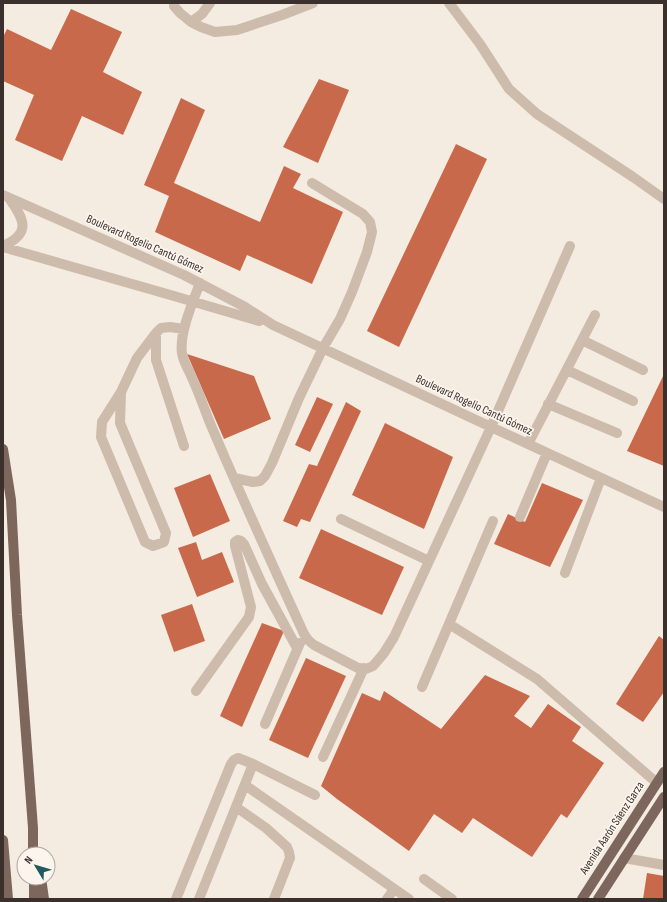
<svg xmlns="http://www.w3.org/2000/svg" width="667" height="902" viewBox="0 0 667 902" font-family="'Sofia Sans Condensed',sans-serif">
<rect width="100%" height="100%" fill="#f4ebe1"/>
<!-- building -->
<path fill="#c8694b" d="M71 9 122 32 103 72 142 92 123 135 82 116 62 161 15 140 34 95 3 81V37L7 29 51 50Z
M319 79 349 90 318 163 283 147Z
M181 98 205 110 174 183 260 222 284 166 301 174 293 188 343 212 312 284 247 255 240 271 155 232 169 196 144 185Z
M456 144 487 159 399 347 367 331Z
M187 354 254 376 271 419 224 439Z
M664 374V466L627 451Z
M317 397 333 404 310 452 295 445Z
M346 402 361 411 310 522 301 519 297 527 283 521 309 464 317 466Z
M385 423 453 457 424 529 352 495Z
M210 474 230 521 193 537 174 488Z
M542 483 583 500 550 567 494 544 508 514 525 522Z
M321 529 404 567 382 615 299 578Z
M196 542 202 560 222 552 234 582 197 597 178 548Z
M192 604 205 641 174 652 161 615Z
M262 623 284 631 242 727 220 716Z
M659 636 664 640V692L643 722 616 704Z
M306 658 346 676 308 758 269 740Z
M485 675 530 696 514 716 531 728 548 704 581 727 572 741 604 763 567 818 561 814 532 857 473 818 462 833 434 814 409 851 337 799 321 786 362 693 380 701 384 691 441 729Z
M647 873 664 876V899H643Z"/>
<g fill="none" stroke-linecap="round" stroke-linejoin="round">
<!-- minor -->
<path stroke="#cdbbac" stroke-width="10" d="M174 3V6L180 13 191 22 201 27 215 32 237 30 282 15 313 3
M449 3 480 44 509 89 537 114 633 177 664 199
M191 22 202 14 210 3
M3 195 184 275 245 307 273 325 491 427 664 507
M3 246C32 233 24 219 9 198
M3 247 174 296 259 321
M200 283C193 301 179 334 182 353 183 362 189 370 192 378 199 393 204 408 210 423 240 494 272 564 304 634L308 640 314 645 358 668 366 669 373 666 379 659 384 653 394 637 491 427 570 246
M156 333V360L184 446
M582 340 643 370
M567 370 633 401
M121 392 102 422 101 437 145 542 153 546 164 542 166 533 120 423 121 392 137 358 156 333 161 328 170 327 184 329
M548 404 617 433
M528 444 595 315
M234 478 253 482 260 481 265 476 272 463 299 398 323 348 340 319 352 292 367 252 372 232 370 222 363 214 312 183
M520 517 547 453
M341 519 429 561
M565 573 601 478
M449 624 537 679 657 783
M422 687 493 521
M196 691 249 617 251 607 235 546V542L238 540 241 541 244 544 262 584 297 648
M265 724 300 643
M323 757 364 668
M245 785 409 899
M236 807 266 828 287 847 289 852 290 858 274 899
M624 858 664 865
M424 879 452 899
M176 899 231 764 234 760 238 758 253 764 315 795
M199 899 253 764
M387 899 394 889"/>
<!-- major -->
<path stroke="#7d675c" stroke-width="10" d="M3 449 11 500 17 615 33 828V854
M3 840 8 899
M34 878V899
M41 878 44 899
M582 899 664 772
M598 899 664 797"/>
</g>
<g text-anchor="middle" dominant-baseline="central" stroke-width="3.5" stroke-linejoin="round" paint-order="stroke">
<!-- street labels -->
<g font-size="12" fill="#3b302b" stroke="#fbf5ee">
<text transform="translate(145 244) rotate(24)">Boulevard Rogelio Cantú Gómez</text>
<text transform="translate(474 405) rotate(25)">Boulevard Rogelio Cantú Gómez</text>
<text transform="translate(612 828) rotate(-57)">Avenida Aarón Sáenz Garza</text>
</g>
</g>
<!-- border -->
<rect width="667" height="902" fill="none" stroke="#3b302b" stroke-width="8"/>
<!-- north arrow -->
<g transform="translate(36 866) rotate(308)"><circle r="19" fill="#fbf5ee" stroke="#aea6a0"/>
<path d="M0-3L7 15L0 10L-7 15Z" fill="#1f5a5e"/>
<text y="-6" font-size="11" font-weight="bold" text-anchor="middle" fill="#3b302b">N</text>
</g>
</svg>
